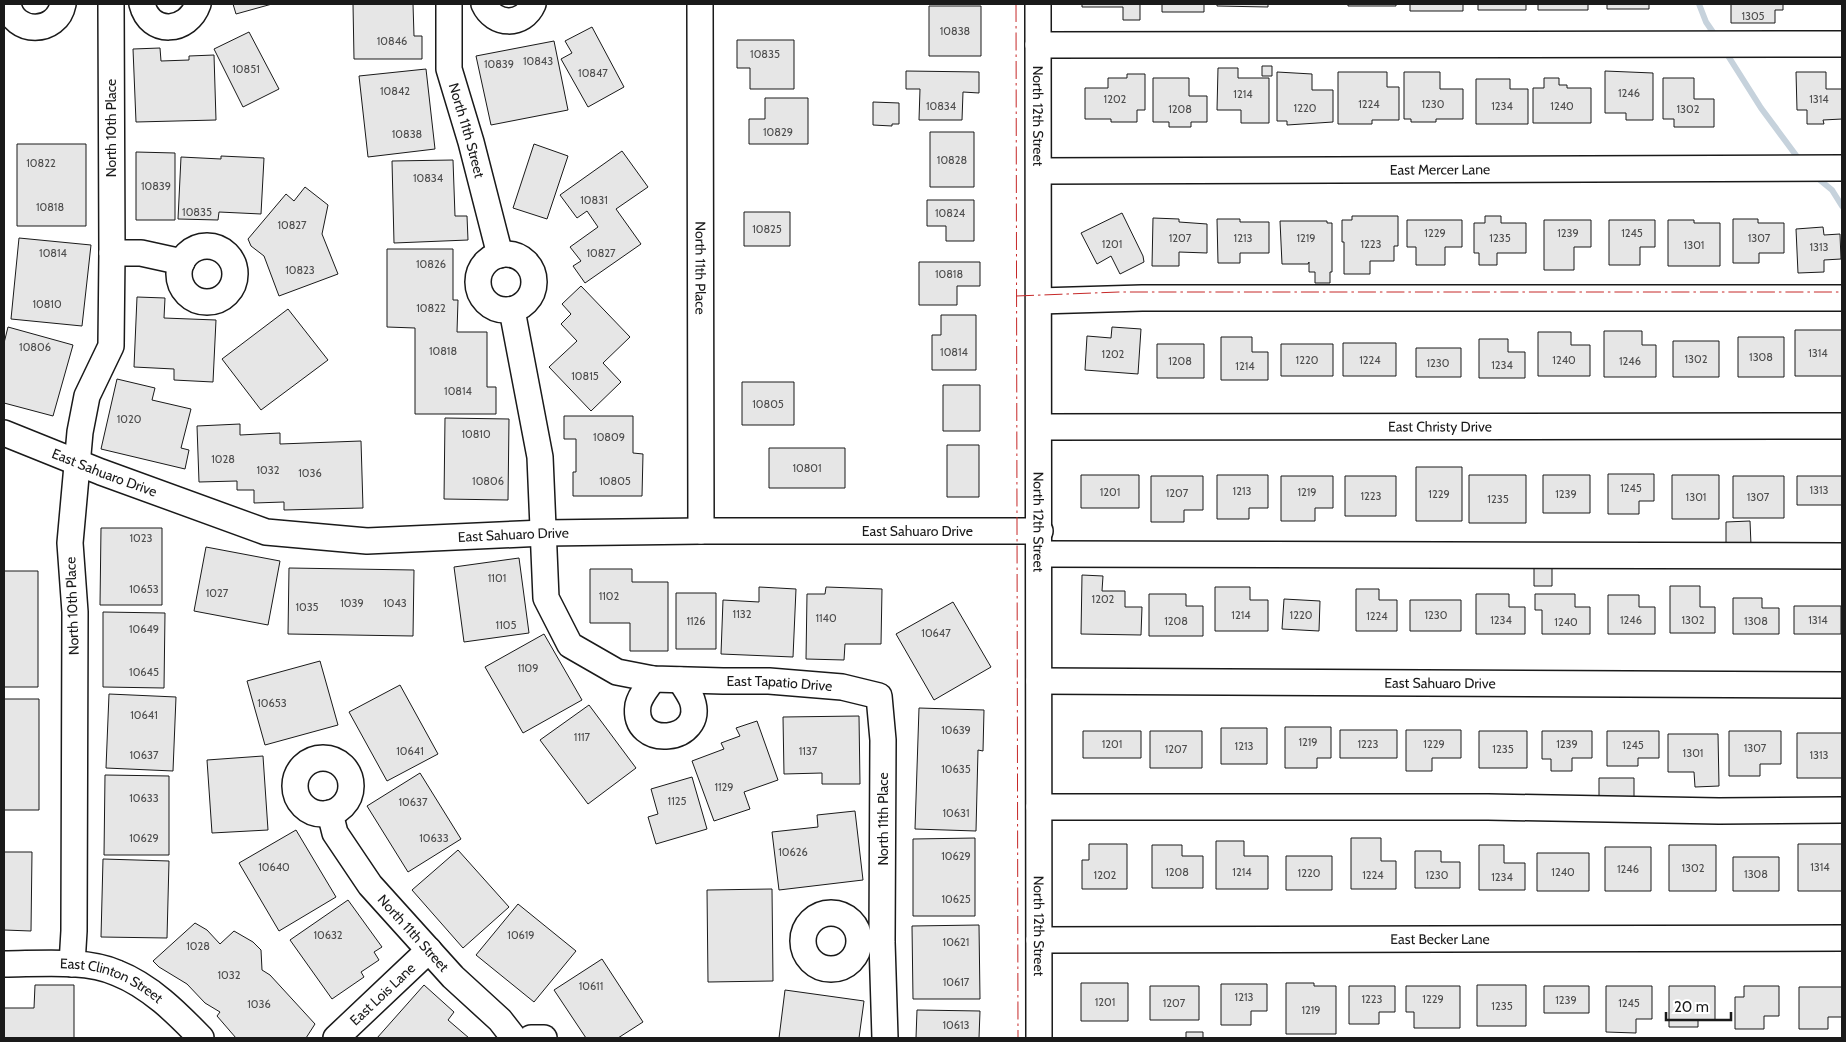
<svg xmlns="http://www.w3.org/2000/svg" width="1846" height="1042" viewBox="0 0 1846 1042" font-family="Cabin,sans-serif">
<rect width="100%" height="100%" fill="#fff"/>
<g fill="none" stroke-linecap="round" stroke-linejoin="round">
<!-- stream -->
<path stroke="#c6d2dc" stroke-width="6" d="M1699 4 1706 22 1717 38
M1725 51 1761 108 1801 162
M1815 176 1832 190 1842 206"/>
</g>
<!-- building -->
<path fill="#e6e6e6" stroke="#1a1a1a" d="M233 4H272L236 14Z
M353 4H413L414 36H422V59H354Z
M1082 4H1140V20H1123V7H1082Z
M1162 4H1204V12H1162Z
M1217 4H1268V7L1217 6Z
M1348 4H1396V6H1348Z
M1410 4H1463V11H1410Z
M1478 4H1526V10H1478Z
M1538 4H1588V10H1538Z
M1607 4H1649V9H1607Z
M1731 4H1783V10H1775V23H1731Z
M929 6H981V56H929Z
M592 27 624 87 588 107 561 59 572 53 565 41Z
M249 32 279 89 243 107 214 49Z
M737 40H794V89H750V68H737Z
M554 41 568 110 491 125 476 56Z
M160 48 161 61 189 60V56L214 55 216 120 136 122 133 49Z
M1262 66H1272V76H1262Z
M1218 68H1238V78H1269V123H1241V110H1217Z
M426 69 435 149 368 157 359 76Z
M906 71 979 72V93L963 92 962 120H919L920 89H906Z
M1605 71 1653 73V120H1626V113H1605Z
M1277 72 1312 74V90H1333V122L1287 125V121H1277Z
M1338 72H1387V87H1399V120H1372V124H1338Z
M1404 72H1440V89H1463V119H1436V122H1411V119H1404Z
M1796 72H1826V89H1842V119L1823 120 1824 124H1807V110H1797Z
M1127 74H1145V110H1137V122H1111V119H1085V88H1108V78H1127Z
M1153 78H1189V96H1207V122H1191V127H1169V122H1153Z
M1544 78H1559V85H1567V88H1591V123H1533V88H1544Z
M1663 78H1694V99H1714V127H1674V119H1663Z
M1476 79H1510V89H1528V124H1476Z
M765 98H808V144H749V119H765Z
M873 102 899 103V124H892V126L873 125Z
M930 132H974V187H930Z
M17 144H86V226H17Z
M534 144 568 156 547 219 513 208Z
M622 151 648 187 616 209 641 244 585 283 573 266 581 261 570 247 598 227 587 211 577 218 560 195Z
M136 152 175 153V220H136Z
M221 156 264 158 261 214 219 212 218 220 178 219 181 157 221 159Z
M453 160 455 216H467L468 240 394 243 392 161Z
M305 187 328 205 322 234 338 274 279 296 264 256 251 246 248 239 286 194 294 201Z
M927 200H974V241H946V226H927Z
M744 212H790V246H744Z
M1122 213 1143 256 1144 262 1120 274 1111 256 1097 264 1081 233Z
M1352 216H1398V246H1394V261H1370V274H1344V242H1342V220H1352Z
M1485 216H1501V223H1526V253H1497V265H1479V253H1474V223H1485Z
M1153 218 1179 219V222L1207 224V253L1179 252V266H1152Z
M1217 219H1240V222H1269V253H1240V263H1218Z
M1733 219H1758V223H1784V253H1759V263H1733Z
M1407 220H1462V247H1445V265H1416V247H1407Z
M1544 220H1591V247H1574V270H1544Z
M1609 220H1655V247H1640V265H1609Z
M1668 220H1694V223H1720V266H1668Z
M1280 221H1327V223H1332V272H1330V283H1315V272H1309V262L1308 264H1282Z
M1823 227 1824 235 1840 234 1841 259 1824 260V272L1798 273 1796 229Z
M19 238 91 245 82 326 11 319Z
M387 249H453V300H458L457 332H487V387H496V414H415V328L387 327Z
M919 262H980V286H957V305H919Z
M581 286 630 337 603 363 621 382 591 411 549 367 577 341 561 324 571 314 562 304Z
M137 297 165 298 164 318 216 320 213 382 174 380V369L134 367Z
M288 309 328 360 261 410 222 359Z
M941 315H976V370H932V335H941Z
M8 327 73 345 53 416 4 403V343Z
M1112 327 1141 329 1138 374 1085 370 1087 336 1111 338Z
M1795 330H1842V376H1795Z
M1604 331H1642V345H1656V377H1604Z
M1538 332H1571V345H1590V376H1538Z
M1221 337H1252V352H1268V380H1221Z
M1738 337H1784V377H1738Z
M1479 339H1508V352H1525V378H1479Z
M1673 341H1719V377H1673Z
M1343 343H1396V376H1343Z
M1157 344H1204V378H1157Z
M1281 344H1333V376H1281Z
M1416 348H1461V377H1416Z
M117 379 155 388 152 400 191 409 181 448 189 450 185 469 101 449Z
M742 382H794V425H742Z
M943 385H980V431H943Z
M564 416H633V453L643 454 642 496H573V472H576V439H564Z
M445 418 509 419 508 500 444 499Z
M240 424V435L280 433V444L361 441 363 508 284 510V502L254 503V490H237V481L199 482 197 426Z
M947 445H979V497H947Z
M769 448H845V488H769Z
M1416 467H1462V521H1416Z
M1608 474H1654V501H1639V514H1608Z
M1081 475H1139V508H1081Z
M1217 475H1268V508H1249V519H1217Z
M1469 475H1526V523H1469Z
M1543 475H1590V513H1543Z
M1672 475H1719V519H1672Z
M1151 476H1203V510H1184V522H1151Z
M1281 476H1333V508H1315V521H1281Z
M1345 476H1396V516H1345Z
M1733 476H1784V518H1733Z
M1797 476H1842V505H1797Z
M1750 521 1751 545 1726 546V522Z
M101 528H162V605H100Z
M206 547 280 561 268 625 194 611Z
M519 558 529 633 464 642 454 567Z
M1534 564H1552V586H1534Z
M289 568 414 570 413 636 288 634Z
M590 569H632V582H668V651H630V623H590Z
M4 571H38V687H4Z
M1082 575 1103 576 1102 591H1125V607H1142L1141 635 1081 634Z
M1670 586H1700V607H1715V633H1670Z
M759 587 796 589 793 657 721 654 723 600 759 602Z
M826 587 882 589 881 644H845L844 660 806 659 807 594H825Z
M1215 587H1250V600H1268V631H1215Z
M1356 589H1379V600H1397V631H1356Z
M676 593H716V649H676Z
M1149 594H1186V606H1203V636H1149Z
M1476 594H1509V607H1525V634H1476Z
M1535 594H1575V607H1590V634H1542V610H1535Z
M1608 595H1639V607H1655V634H1608Z
M1733 598H1762V608H1779V634H1733Z
M1284 599 1320 601 1319 631 1282 629Z
M1410 600H1461V631H1410Z
M953 602 991 667 934 700 896 634Z
M1794 606H1841V634H1794Z
M103 612 165 613 164 688 103 687Z
M544 634 582 700 523 733 485 667Z
M320 661 338 725 265 745 247 681Z
M400 685 438 754 387 781 349 712Z
M109 694 176 697 173 771 106 768Z
M4 699H39V810H4Z
M589 705 636 768 588 804 540 740Z
M919 708 984 710 983 751 978 750 976 831 915 829Z
M859 716 860 784H822V773L784 774 783 717Z
M757 721 778 780 744 792 750 809 714 821 692 761 724 749 721 743 740 736 736 728Z
M1285 727H1331V758H1317V768H1285Z
M1221 728H1267V764H1221Z
M1340 730H1397V758H1340Z
M1406 730H1461V758H1432V771H1406Z
M1083 731H1141V758H1083Z
M1150 731H1202V768H1150Z
M1479 731H1527V768H1479Z
M1542 731H1592V758H1572V771H1551V759H1542Z
M1607 731H1659V758H1638V766H1607Z
M1729 731H1781V764H1760V776H1729Z
M1797 733H1842V778H1797Z
M1668 734H1718L1719 786 1695 787 1694 772H1668Z
M263 756 268 830 212 833 207 760Z
M420 773 461 839 408 872 367 806Z
M105 775 169 776V855H104Z
M692 777 707 829 656 844 648 817 658 814 651 789Z
M1599 778H1634V800H1599Z
M855 811 863 880 779 890 772 832 818 827 817 815Z
M296 830 336 897 279 931 239 863Z
M975 838V916H913V839Z
M1351 838H1381V861H1396V889H1351Z
M1216 841H1244V856H1268V889H1216Z
M1089 844H1127V889H1082V860H1089Z
M1798 844H1842V891H1798Z
M1152 845H1182V856H1203V888H1152Z
M1479 845H1504V863H1525V890H1479Z
M1669 845H1716V891H1669Z
M1605 847H1651V891H1605Z
M458 850 509 907 463 948 412 890Z
M1415 851H1441V862H1460V888H1415Z
M4 852H32L31 931 4 930Z
M1537 853H1589V891H1537Z
M1286 856H1332V890H1286Z
M1733 857H1779V891H1733Z
M103 859 169 861 167 938 101 937Z
M772 889 773 981 708 982 707 890Z
M348 900 382 947 374 952 379 960 361 972 364 977 332 999 290 940Z
M518 904 576 951 534 1002 476 955Z
M195 923 207 930 220 944 234 931 253 942 261 950 262 970 270 975 315 1024 306 1038H236L217 1016 220 1012 205 1003 187 984 159 967 153 961Z
M979 925 980 999H913L912 926Z
M602 959 643 1022 618 1038H586L554 990Z
M1081 983H1128V1021H1081Z
M1286 983H1314V986H1336V1034H1286Z
M1221 984H1267V1011H1251V1025H1221Z
M35 985H74V1038H4V1008H34Z
M424 985 454 1012 448 1020 469 1038H377Z
M1477 985H1526V1026H1477Z
M1150 986H1199V1020H1150Z
M1349 986H1395V1012H1379V1024H1349Z
M1406 986H1460V1028H1414V1012H1406Z
M1544 986H1589V1013H1544Z
M1606 986H1652V1019H1636V1033L1606 1032Z
M1669 986H1715V1020H1698V1027H1669Z
M1744 986H1779V1016H1764V1029H1735V997H1744Z
M1799 987H1842V1017H1828V1029H1799Z
M785 990 864 1001 859 1038H779Z
M917 1010 980 1011 979 1038H916Z
M1186 1032H1203V1038H1186Z"/>
<g fill="none" stroke-linecap="round" stroke-linejoin="round">
<!-- minor casing -->
<g stroke="#1a1a1a" stroke-width="28">
<g id="minor">
<path d="M8 4C13 35 57 35 63 4"/>
<path d="M142 4C150 36 188 33 198 4"/>
<path id="s1" d="M449 4V69L471 142 500 255"/>
<path d="M484 4C494 26 523 27 533 4"/>
<path id="s2" d="M700 4 701 531"/>
<path id="s3" d="M1038 4 1039 1038"/>
<path d="M1038 45 1842 44"/>
<path id="s4" d="M1039 171 1842 168"/>
<circle cx="207" cy="274" r="28"/>
<path d="M112 253H141L182 262"/>
<circle cx="506" cy="282" r="28"/>
<path d="M1039 301 1142 298H1842"/>
<path id="s5" d="M512 310 540 457 546 598 570 645 617 672 653 679 723 681H769L842 687 879 696 883 740 882 942 885 1038"/>
<path id="s6" d="M1039 427 1842 426"/>
<path id="s7" d="M4 433 101 472 266 532 367 541 544 533 701 531H1040"/>
<path d="M1040 554 1842 556"/>
<path d="M653 679C648 687 640 695 638 705 631 751 707 743 692 700 689 693 684 686 680 680"/>
<path id="s8" d="M1039 681 1842 685"/>
<circle cx="323" cy="786" r="28"/>
<path d="M1039 807H1488L1719 811 1842 810"/>
<path id="s9" d="M330 813 335 833 370 885 453 977 500 1020 514 1038"/>
<circle cx="831" cy="941" r="28"/>
<path id="s10" d="M1039 940 1842 938"/>
<path id="s11" d="M4 964C38 964 86 959 117 973 150 986 177 1013 201 1038"/>
<path d="M72 964 74 931 75 612 70 543 80 432 87 396 111 346 112 253 111 4"/>
<path id="s12" d="M336 1038 429 950"/>
<path d="M531 1038H544"/>
</g>
</g>
<!-- minor -->
<use href="#minor" stroke="#fff" stroke-width="25"/>
<!-- power -->
<path stroke="#c62828" stroke-width="1" stroke-dasharray="18 4 2.5 4" stroke-linecap="butt" d="M1016 4 1018 1038
M1016 296 1119 292H1842"/>
</g>
<g text-anchor="middle" dominant-baseline="central" stroke-width="4" stroke-linejoin="round" paint-order="stroke">
<!-- number labels -->
<g font-size="11" fill="#4d4d4d">
<text x="1753" y="16">1305</text>
<text x="955" y="31">10838</text>
<text x="392" y="41">10846</text>
<text x="765" y="54">10835</text>
<text x="538" y="61">10843</text>
<text x="499" y="64">10839</text>
<text x="246" y="69">10851</text>
<text x="593" y="73">10847</text>
<text x="395" y="91">10842</text>
<text x="1629" y="93">1246</text>
<text x="1243" y="94">1214</text>
<text x="1115" y="99">1202</text>
<text x="1819" y="99">1314</text>
<text x="1369" y="104">1224</text>
<text x="1433" y="104">1230</text>
<text x="941" y="106">10834</text>
<text x="1502" y="106">1234</text>
<text x="1562" y="106">1240</text>
<text x="1305" y="108">1220</text>
<text x="1180" y="109">1208</text>
<text x="1688" y="109">1302</text>
<text x="778" y="132">10829</text>
<text x="407" y="134">10838</text>
<text x="952" y="160">10828</text>
<text x="41" y="163">10822</text>
<text x="428" y="178">10834</text>
<text x="156" y="186">10839</text>
<text x="594" y="200">10831</text>
<text x="50" y="207">10818</text>
<text x="197" y="212">10835</text>
<text x="950" y="213">10824</text>
<text x="292" y="225">10827</text>
<text x="767" y="229">10825</text>
<text x="1435" y="233">1229</text>
<text x="1568" y="233">1239</text>
<text x="1632" y="233">1245</text>
<text x="1180" y="238">1207</text>
<text x="1243" y="238">1213</text>
<text x="1306" y="238">1219</text>
<text x="1500" y="238">1235</text>
<text x="1759" y="238">1307</text>
<text x="1112" y="244">1201</text>
<text x="1371" y="244">1223</text>
<text x="1694" y="245">1301</text>
<text x="1819" y="247">1313</text>
<text x="53" y="253">10814</text>
<text x="601" y="253">10827</text>
<text x="431" y="264">10826</text>
<text x="300" y="270">10823</text>
<text x="949" y="274">10818</text>
<text x="47" y="304">10810</text>
<text x="431" y="308">10822</text>
<text x="35" y="347">10806</text>
<text x="443" y="351">10818</text>
<text x="954" y="352">10814</text>
<text x="1818" y="353">1314</text>
<text x="1113" y="354">1202</text>
<text x="1761" y="357">1308</text>
<text x="1696" y="359">1302</text>
<text x="1307" y="360">1220</text>
<text x="1370" y="360">1224</text>
<text x="1564" y="360">1240</text>
<text x="1180" y="361">1208</text>
<text x="1630" y="361">1246</text>
<text x="1438" y="363">1230</text>
<text x="1502" y="365">1234</text>
<text x="1245" y="366">1214</text>
<text x="585" y="376">10815</text>
<text x="458" y="391">10814</text>
<text x="768" y="404">10805</text>
<text x="129" y="419">1020</text>
<text x="476" y="434">10810</text>
<text x="609" y="437">10809</text>
<text x="223" y="459">1028</text>
<text x="807" y="468">10801</text>
<text x="268" y="470">1032</text>
<text x="310" y="473">1036</text>
<text x="488" y="481">10806</text>
<text x="615" y="481">10805</text>
<text x="1631" y="488">1245</text>
<text x="1819" y="490">1313</text>
<text x="1242" y="491">1213</text>
<text x="1110" y="492">1201</text>
<text x="1307" y="492">1219</text>
<text x="1177" y="493">1207</text>
<text x="1439" y="494">1229</text>
<text x="1566" y="494">1239</text>
<text x="1371" y="496">1223</text>
<text x="1696" y="497">1301</text>
<text x="1758" y="497">1307</text>
<text x="1498" y="499">1235</text>
<text x="141" y="538">1023</text>
<text x="497" y="578">1101</text>
<text x="144" y="589">10653</text>
<text x="217" y="593">1027</text>
<text x="609" y="596">1102</text>
<text x="1103" y="599">1202</text>
<text x="352" y="603">1039</text>
<text x="395" y="603">1043</text>
<text x="307" y="607">1035</text>
<text x="742" y="614">1132</text>
<text x="1241" y="615">1214</text>
<text x="1301" y="615">1220</text>
<text x="1436" y="615">1230</text>
<text x="1377" y="616">1224</text>
<text x="826" y="618">1140</text>
<text x="1501" y="620">1234</text>
<text x="1631" y="620">1246</text>
<text x="1693" y="620">1302</text>
<text x="1818" y="620">1314</text>
<text x="696" y="621">1126</text>
<text x="1176" y="621">1208</text>
<text x="1756" y="621">1308</text>
<text x="1566" y="622">1240</text>
<text x="506" y="625">1105</text>
<text x="144" y="629">10649</text>
<text x="936" y="633">10647</text>
<text x="528" y="668">1109</text>
<text x="144" y="672">10645</text>
<text x="272" y="703">10653</text>
<text x="144" y="715">10641</text>
<text x="956" y="730">10639</text>
<text x="582" y="737">1117</text>
<text x="1308" y="742">1219</text>
<text x="1112" y="744">1201</text>
<text x="1368" y="744">1223</text>
<text x="1434" y="744">1229</text>
<text x="1567" y="744">1239</text>
<text x="1633" y="745">1245</text>
<text x="1244" y="746">1213</text>
<text x="1755" y="748">1307</text>
<text x="1176" y="749">1207</text>
<text x="1503" y="749">1235</text>
<text x="410" y="751">10641</text>
<text x="808" y="751">1137</text>
<text x="1693" y="753">1301</text>
<text x="144" y="755">10637</text>
<text x="1819" y="755">1313</text>
<text x="956" y="769">10635</text>
<text x="724" y="787">1129</text>
<text x="144" y="798">10633</text>
<text x="677" y="801">1125</text>
<text x="413" y="802">10637</text>
<text x="956" y="813">10631</text>
<text x="144" y="838">10629</text>
<text x="434" y="838">10633</text>
<text x="793" y="852">10626</text>
<text x="956" y="856">10629</text>
<text x="274" y="867">10640</text>
<text x="1820" y="867">1314</text>
<text x="1693" y="868">1302</text>
<text x="1628" y="869">1246</text>
<text x="1177" y="872">1208</text>
<text x="1242" y="872">1214</text>
<text x="1563" y="872">1240</text>
<text x="1309" y="873">1220</text>
<text x="1756" y="874">1308</text>
<text x="1105" y="875">1202</text>
<text x="1373" y="875">1224</text>
<text x="1437" y="875">1230</text>
<text x="1502" y="877">1234</text>
<text x="956" y="899">10625</text>
<text x="328" y="935">10632</text>
<text x="521" y="935">10619</text>
<text x="956" y="942">10621</text>
<text x="198" y="946">1028</text>
<text x="229" y="975">1032</text>
<text x="956" y="982">10617</text>
<text x="591" y="986">10611</text>
<text x="1244" y="997">1213</text>
<text x="1372" y="999">1223</text>
<text x="1433" y="999">1229</text>
<text x="1566" y="1000">1239</text>
<text x="1105" y="1002">1201</text>
<text x="1174" y="1003">1207</text>
<text x="1629" y="1003">1245</text>
<text x="259" y="1004">1036</text>
<text x="1502" y="1006">1235</text>
<text x="1311" y="1010">1219</text>
<text x="956" y="1025">10613</text>
</g>
<!-- street labels -->
<g font-size="14" fill="#1a1a1a" stroke="#fff">
<text stroke="none"><textPath href="#s3" startOffset="112">North 12th Street</textPath></text>
<text transform="translate(111 128) rotate(-90)">North 10th Place</text>
<text stroke="none"><textPath href="#s1" startOffset="129">North 11th Street</textPath></text>
<text stroke="none"><textPath href="#s4" startOffset="401">East Mercer Lane</textPath></text>
<text stroke="none"><textPath href="#s2" startOffset="264">North 11th Place</textPath></text>
<text stroke="none"><textPath href="#s6" startOffset="401">East Christy Drive</textPath></text>
<text stroke="none"><textPath href="#s7" startOffset="108">East Sahuaro Drive</textPath></text>
<text stroke="none"><textPath href="#s3" startOffset="518">North 12th Street</textPath></text>
<text stroke="none"><textPath href="#s7" startOffset="932">East Sahuaro Drive</textPath></text>
<text stroke="none"><textPath href="#s7" startOffset="528">East Sahuaro Drive</textPath></text>
<text transform="translate(72 606) rotate(-92)">North 10th Place</text>
<text stroke="none"><textPath href="#s8" startOffset="401">East Sahuaro Drive</textPath></text>
<text stroke="none"><textPath href="#s5" startOffset="561">East Tapatio Drive</textPath></text>
<text transform="translate(883 819) rotate(-90)">North 11th Place</text>
<text stroke="none"><textPath href="#s3" startOffset="922">North 12th Street</textPath></text>
<text stroke="none"><textPath href="#s9" startOffset="148">North 11th Street</textPath></text>
<text stroke="none"><textPath href="#s10" startOffset="401">East Becker Lane</textPath></text>
<text stroke="none"><textPath href="#s11" startOffset="111">East Clinton Street</textPath></text>
<text stroke="none"><textPath href="#s12" startOffset="64">East Lois Lane</textPath></text>
</g>
</g>
<!-- border -->
<rect width="1846" height="1042" fill="none" stroke="#1a1a1a" stroke-width="10"/>
<!-- scale -->
<path d="M1666 1012v8h65v-8" fill="none" stroke="#1a1a1a" stroke-width="2.5"/>
<text x="1674" y="1012" font-size="15" fill="#1a1a1a" stroke="#ffffff" stroke-width="4" paint-order="stroke">20 m</text>
</svg>
